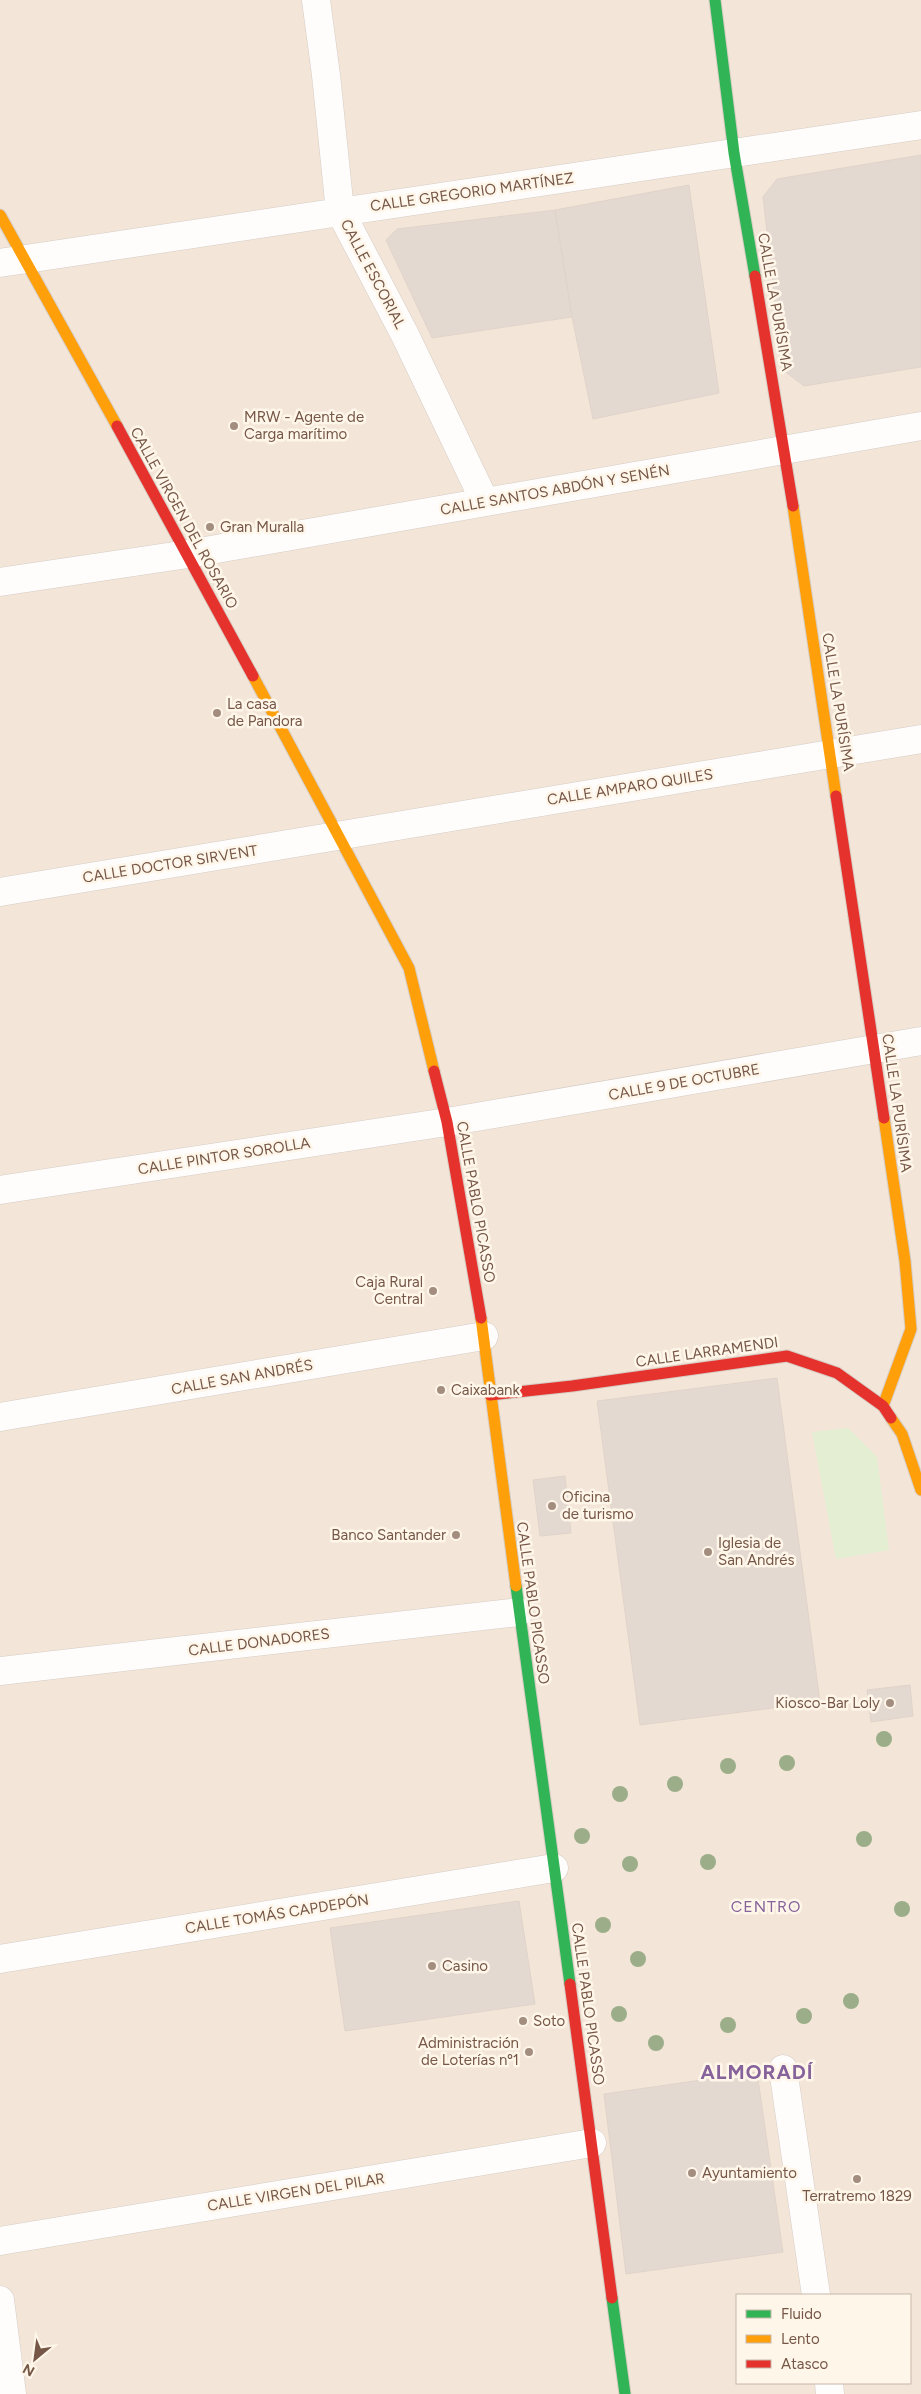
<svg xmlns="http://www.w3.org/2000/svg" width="921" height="2394" viewBox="0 0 921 2394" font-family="Figtree,sans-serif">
<rect width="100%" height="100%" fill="#f7f1e8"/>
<!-- residential -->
<path fill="#f3e6d8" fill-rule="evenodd" d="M0 0H921V2394H0ZM737 2295H910V2383H737Z"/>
<!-- green -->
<path fill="#e3eed2" d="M848 1428 877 1457 889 1550 836 1559 812 1432Z"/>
<!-- building -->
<path fill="#e4d9d0" stroke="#e0d3ca" d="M921 155V367L804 386 783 370 763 197 777 179Z
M689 185 719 393 593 419 572 317 555 210Z
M555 210 572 317 432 338 386 240 397 229Z
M777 1378 820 1702 640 1725 597 1401Z
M565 1476 571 1533 540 1536 533 1480Z
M910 1685 913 1716 871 1722 867 1690Z
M519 1901 535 2004 345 2031 330 1928Z
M757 2072 783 2252 626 2274 604 2094Z"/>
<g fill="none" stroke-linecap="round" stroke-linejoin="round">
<!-- street casing -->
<g stroke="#d6ccc5" stroke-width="29">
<path id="street" d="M316 0 326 75 340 211 405 335 485 502
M0 263 921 125
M0 582 188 554 921 426
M0 892 921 739
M0 1190 447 1122 921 1041
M0 1417 484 1336
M0 1671 519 1612
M0 1959 554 1868
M783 2069 816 2295
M0 2241 592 2143
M0 2300 12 2394
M829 2383 830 2394"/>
</g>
<!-- fast casing -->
<g stroke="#d6ccc4" stroke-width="13">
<path id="fast" d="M715 0 734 153 755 276
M516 1586 570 1984
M612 2298 625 2394"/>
</g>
<!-- slow casing -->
<g stroke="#d6ccc4" stroke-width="13">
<path id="slow" d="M0 215 117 426
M793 506 836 796
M253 676 409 968 434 1071
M481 1318 516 1586
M883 1406 911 1329 905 1261 884 1118
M891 1418 902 1434 921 1490"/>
</g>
<!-- jam casing -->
<g stroke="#d6ccc4" stroke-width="13">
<path id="jam" d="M755 276 793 506
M117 426 253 676
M836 796 884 1118
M434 1071 447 1122 481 1318
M490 1395 572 1386 787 1356 837 1373 883 1406 891 1418
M570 1984 612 2298"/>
</g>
<!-- street -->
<use href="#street" stroke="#fefdfc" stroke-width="28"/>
<!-- fast -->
<use href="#fast" stroke="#30b455" stroke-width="11"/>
<!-- slow -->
<use href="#slow" stroke="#ff9f0a" stroke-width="11"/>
<!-- jam -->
<use href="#jam" stroke="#e5322d" stroke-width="11"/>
</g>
<!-- trees -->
<g fill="#9bae89">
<circle cx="884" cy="1739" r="8"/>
<circle cx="787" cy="1763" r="8"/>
<circle cx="728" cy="1766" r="8"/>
<circle cx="675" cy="1784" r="8"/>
<circle cx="620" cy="1794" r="8"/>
<circle cx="582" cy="1836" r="8"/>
<circle cx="864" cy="1839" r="8"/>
<circle cx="708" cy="1862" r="8"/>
<circle cx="630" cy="1864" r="8"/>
<circle cx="902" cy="1909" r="8"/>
<circle cx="603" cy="1925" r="8"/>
<circle cx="638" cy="1959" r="8"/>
<circle cx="851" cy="2001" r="8"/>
<circle cx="619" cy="2014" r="8"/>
<circle cx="804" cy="2016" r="8"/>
<circle cx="728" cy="2025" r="8"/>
<circle cx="656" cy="2043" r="8"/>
</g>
<!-- markers -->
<g fill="#a38d7f" stroke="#fff6ea" stroke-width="2">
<circle cx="234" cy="426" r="5"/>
<circle cx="210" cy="527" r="5"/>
<circle cx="217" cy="713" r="5"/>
<circle cx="433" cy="1291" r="5"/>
<circle cx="441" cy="1390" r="5"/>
<circle cx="552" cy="1506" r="5"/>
<circle cx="456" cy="1535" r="5"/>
<circle cx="708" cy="1552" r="5"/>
<circle cx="890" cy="1703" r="5"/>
<circle cx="432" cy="1966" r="5"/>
<circle cx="523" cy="2021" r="5"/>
<circle cx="529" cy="2052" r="5"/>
<circle cx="692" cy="2173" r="5"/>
<circle cx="857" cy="2179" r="5"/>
</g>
<g text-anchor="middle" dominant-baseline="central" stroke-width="5" stroke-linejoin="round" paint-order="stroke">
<!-- street labels -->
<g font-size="15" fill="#765747" stroke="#fff6ea">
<text transform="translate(472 192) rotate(-8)">CALLE GREGORIO MARTÍNEZ</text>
<text transform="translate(373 274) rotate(62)">CALLE ESCORIAL</text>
<text transform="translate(775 302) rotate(80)">CALLE LA PURÍSIMA</text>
<text transform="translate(555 490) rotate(-10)">CALLE SANTOS ABDÓN Y SENÉN</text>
<text transform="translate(184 518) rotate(61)">CALLE VIRGEN DEL ROSARIO</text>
<text transform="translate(838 702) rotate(81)">CALLE LA PURÍSIMA</text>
<text transform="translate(630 787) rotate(-9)">CALLE AMPARO QUILES</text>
<text transform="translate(170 864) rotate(-9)">CALLE DOCTOR SIRVENT</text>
<text transform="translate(684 1082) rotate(-10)">CALLE 9 DE OCTUBRE</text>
<text transform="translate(897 1103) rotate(82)">CALLE LA PURÍSIMA</text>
<text transform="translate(224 1156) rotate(-9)">CALLE PINTOR SOROLLA</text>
<text transform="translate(476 1202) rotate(80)">CALLE PABLO PICASSO</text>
<text transform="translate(707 1352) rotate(-8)">CALLE LARRAMENDI</text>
<text transform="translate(242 1377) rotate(-10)">CALLE SAN ANDRÉS</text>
<text transform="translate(533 1603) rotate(82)">CALLE PABLO PICASSO</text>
<text transform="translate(259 1642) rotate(-7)">CALLE DONADORES</text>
<text transform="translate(277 1914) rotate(-9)">CALLE TOMÁS CAPDEPÓN</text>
<text transform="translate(588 2004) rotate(82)">CALLE PABLO PICASSO</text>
<text transform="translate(296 2192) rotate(-9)">CALLE VIRGEN DEL PILAR</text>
</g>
<!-- poi labels -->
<g font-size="15" fill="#765747" stroke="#fff6ea" text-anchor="start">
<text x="244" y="417">MRW - Agente de<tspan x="244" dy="17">Carga marítimo</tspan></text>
<text x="220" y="527">Gran Muralla</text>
<text x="227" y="704">La casa<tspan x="227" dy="17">de Pandora</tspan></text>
<text x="423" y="1282" text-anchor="end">Caja Rural<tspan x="423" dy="17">Central</tspan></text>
<text x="451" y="1390">Caixabank</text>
<text x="562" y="1497">Oficina<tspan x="562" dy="17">de turismo</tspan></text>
<text x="446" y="1535" text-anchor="end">Banco Santander</text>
<text x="718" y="1543">Iglesia de<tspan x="718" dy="17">San Andrés</tspan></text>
<text x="880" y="1703" text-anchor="end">Kiosco-Bar Loly</text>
<text x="442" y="1966">Casino</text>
<text x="533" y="2021">Soto</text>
<text x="519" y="2043" text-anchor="end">Administración<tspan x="519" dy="17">de Loterías nº1</tspan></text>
<text x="702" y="2173">Ayuntamiento</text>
<text x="857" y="2196" text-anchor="middle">Terratremo 1829</text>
</g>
<!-- neighbourhood labels -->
<g font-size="16" letter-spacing="1" fill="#86639a" stroke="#fff6ea">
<text x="766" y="1906">CENTRO</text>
</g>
<!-- district labels -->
<g font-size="20" font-weight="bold" letter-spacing="1" fill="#86639a" stroke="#fff6ea">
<text x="757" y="2072">ALMORADÍ</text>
</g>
</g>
<!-- legend -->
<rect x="736" y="2294" width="175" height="90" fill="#fff6ea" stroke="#c8b6a9"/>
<rect x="746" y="2310" width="25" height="8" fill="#30b455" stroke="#c8b6a9"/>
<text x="781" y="2319" font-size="15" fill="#765747">Fluido</text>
<rect x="746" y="2335" width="25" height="8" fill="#ff9f0a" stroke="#c8b6a9"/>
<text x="781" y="2344" font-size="15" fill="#765747">Lento</text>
<rect x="746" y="2360" width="25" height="8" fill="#e5322d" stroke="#c8b6a9"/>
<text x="781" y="2369" font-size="15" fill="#765747">Atasco</text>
<!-- north arrow -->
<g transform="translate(35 2359) rotate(209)" stroke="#fff6ea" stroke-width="4" paint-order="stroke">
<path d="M0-4L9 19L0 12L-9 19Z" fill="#765747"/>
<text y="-8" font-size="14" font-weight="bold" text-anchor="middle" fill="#765747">N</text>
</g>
</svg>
